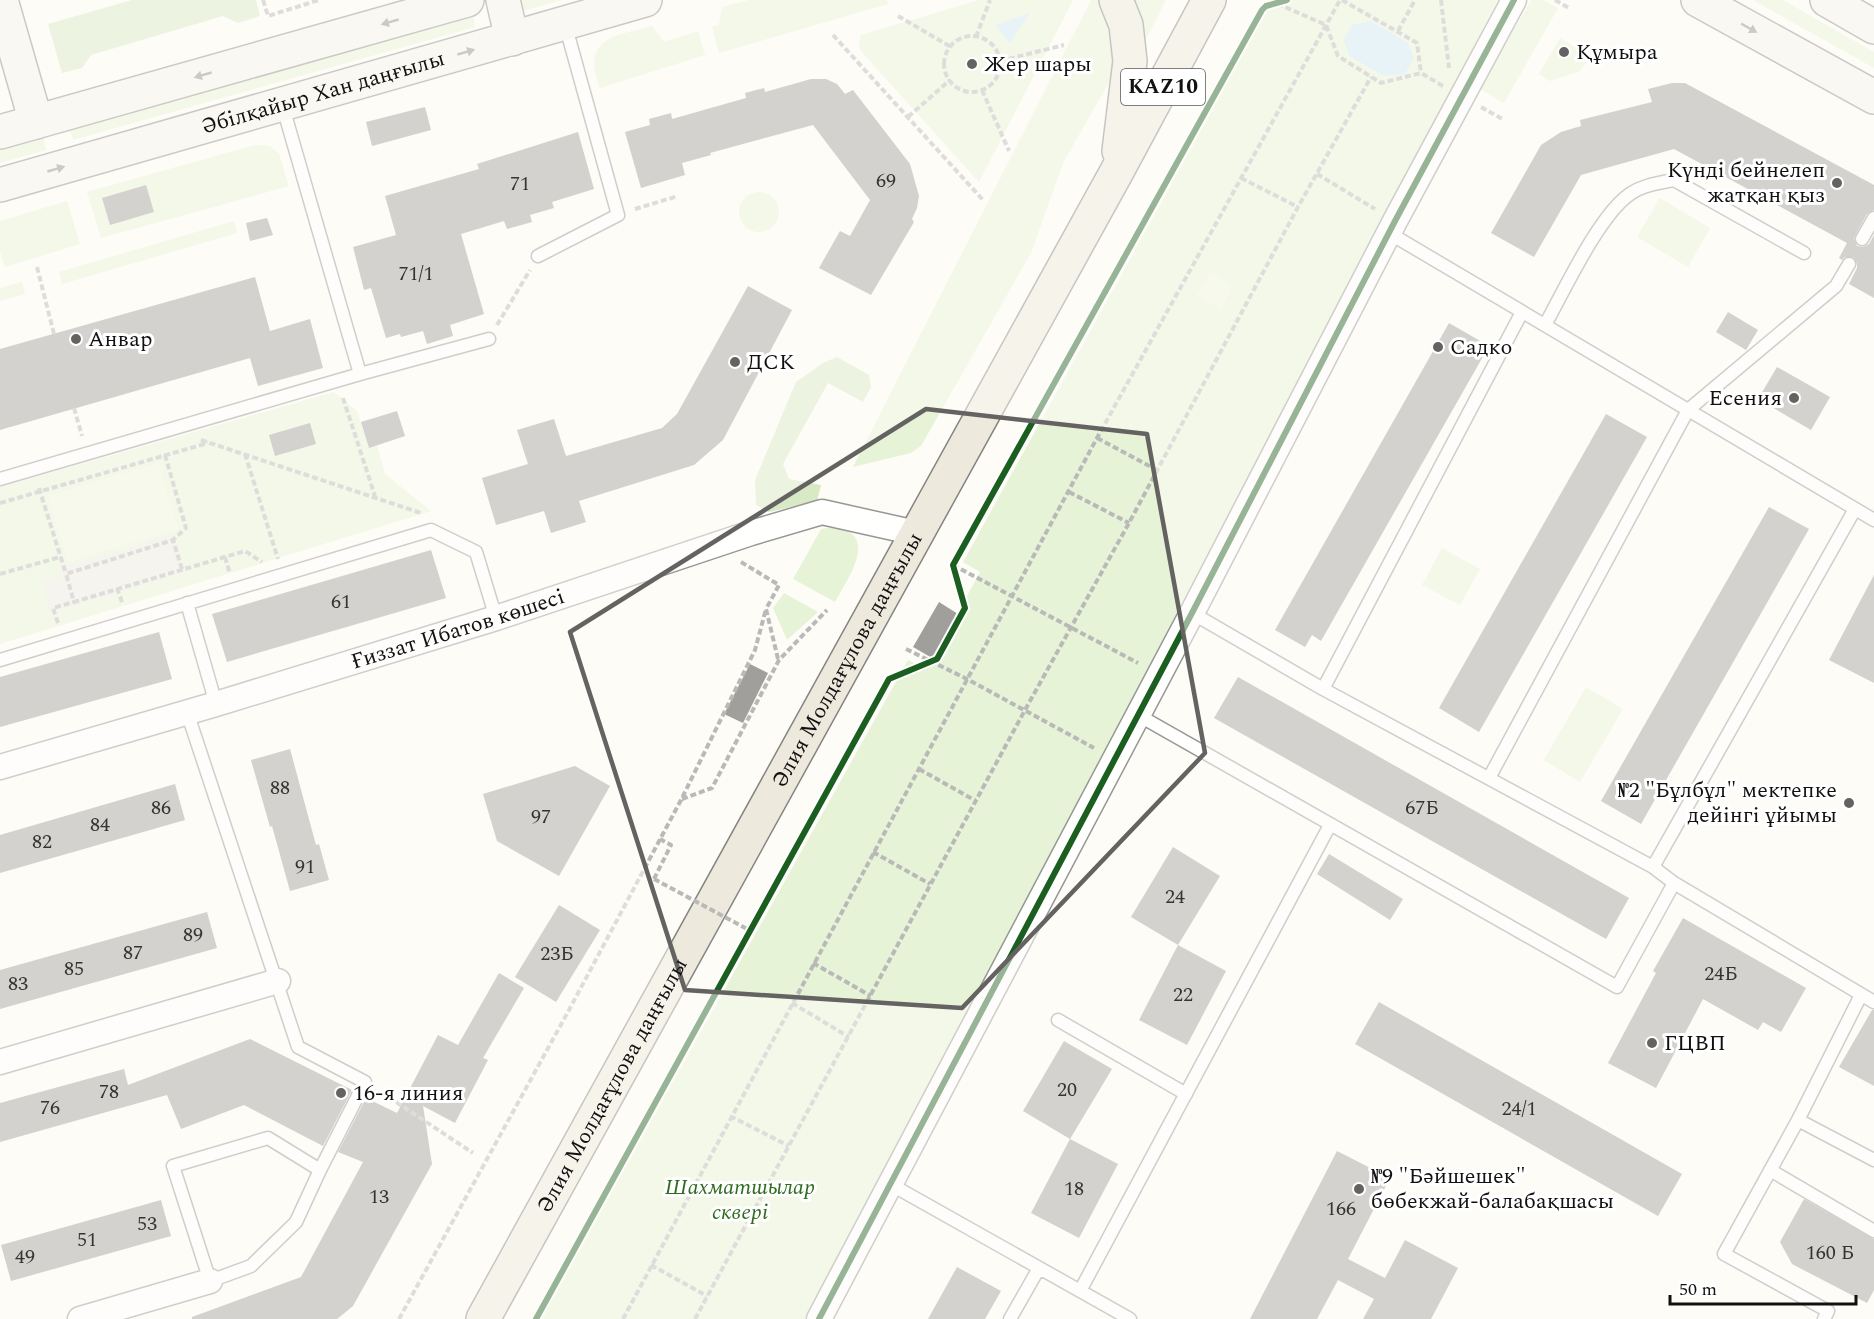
<svg xmlns="http://www.w3.org/2000/svg" width="1874" height="1319" viewBox="0 0 1874 1319" font-family="Spectral,serif">
<rect width="100%" height="100%" fill="#fdfcf7"/>
<!-- green -->
<path fill="#e7f3d7" d="M519 0H562L516 13Z
M749 0H887L888 4 719 53 712 27 719 25 722 7Z
M979 0H1073L979 182 860 50 859 42 861 35Z
M1091 0H1106L1115 72 1063 163 1031 253 921 446 911 453 853 467Z
M1127 0H1166L1138 55Z
M1273 0H1498L807 1319H541L908 660 927 669 980 572 963 562Z
M1531 0H1543L1558 8 1504 103 1480 89Z
M1753 0H1783L1874 52V68Z
M473 15 475 27 73 140 70 129Z
M652 26 664 42 698 31 705 55 600 88C580 38 615 36 652 26Z
M1560 38 1590 56 1580 71 1550 81 1539 74Z
M43 138 46 150 0 163V150Z
M255 145 270 146 279 154 289 186 101 238 87 192Z
M739 212a20 20 0 1 1 40 0a20 20 0 1 1-40 0Z
M1660 198 1710 228 1688 267 1637 237Z
M67 201 80 244 5 267 0 252V221Z
M234 221 237 233 62 284 59 272Z
M22 282 25 294 0 301V288Z
M334 392 357 411 369 447 377 445 385 474 431 511 0 644V487Z
M833 527C881 533 848 578 835 602L793 579 821 529Z
M1442 548 1480 569 1460 605 1422 585Z
M784 593 818 612 787 640 773 608Z
M1586 687 1623 709 1580 782 1544 760Z"/>
<!-- forest -->
<path fill="#d8eac5" d="M132 0H256L260 16 238 23 223 16 91 55 82 68 62 73 48 24Z
M837 357 869 375 871 387 863 402 828 383 783 464 789 479 821 485 817 501 769 512 756 505 755 480 796 382 823 363Z"/>
<!-- pitch -->
<path fill="#f0f6e1" d="M1210 272 1233 285 1221 309 1197 296Z
M158 463 178 529 68 562 48 496Z"/>
<!-- plaza -->
<path fill="#edebe2" d="M174 534 185 572 50 613 41 582 61 576 59 568Z"/>
<!-- water -->
<path fill="#cde8f7" d="M1030 13 1010 43H1009L996 25Z
M1371 21 1408 43 1414 58 1405 74 1384 76 1349 56 1344 40 1352 25Z"/>
<!-- building -->
<path fill="#a19f9c" d="M811 79H826L837 84 845 94 853 90 910 164 919 196 917 208 912 219 914 222 871 295 819 268 840 231 850 236 870 200 813 125 710 153 711 155 682 163 685 175 641 188 625 132 650 125 649 119 671 113 672 119 746 98 745 93 764 88 765 92Z
M1672 83H1685L1874 185V210L1867 214 1854 238 1857 246 1863 247 1869 244 1874 235V298L1849 284 1857 268V264L1853 257H1845L1842 260 1839 258 1847 243 1674 149 1581 175 1534 257 1491 233 1541 145 1561 132 1581 126 1580 120 1652 102 1648 89Z
M425 107 431 130 372 146 366 122Z
M578 132 594 189 552 202 554 208 530 215 532 222 507 229 504 221 461 234 484 314 450 325 453 336 427 344 423 331 401 337 400 334 386 338 371 288 364 290 353 247 396 235 385 196 479 169 477 164Z
M146 185 154 212 110 225 102 198Z
M267 218 273 235 250 241 246 223Z
M255 277 270 331 310 319 323 368 258 386 250 358 0 430V349Z
M748 286 792 310 723 440 694 465 579 501 586 522 551 533 544 511 496 525 482 478 528 464 517 430 554 419 566 456 662 428 677 414Z
M1728 312 1758 330 1746 350 1716 332Z
M1449 323 1489 346 1321 641 1312 635 1305 647 1275 630Z
M1777 367 1830 397 1811 430 1758 399Z
M397 411 405 436 369 448 361 422Z
M1606 414 1647 437 1479 732 1439 708Z
M310 423 316 444 275 456 269 435Z
M1769 507 1809 529 1641 824 1601 801Z
M431 550 446 598 227 662 212 614Z
M1874 575V683L1829 660Z
M939 602 958 614 932 658 913 647Z
M159 632 172 679 0 727V677Z
M750 664 768 673 743 723 724 714Z
M1238 677 1629 898 1606 939 1214 718Z
M290 749 316 845 319 844 329 880 290 891 272 826 270 827 251 760Z
M575 766 610 786 559 876 497 841 483 794Z
M175 784 185 820 0 873V835Z
M1173 847 1220 876 1178 945 1131 917Z
M1329 854 1403 899 1390 920 1317 874Z
M559 905 600 930 556 1002 515 977Z
M207 912 217 948 0 1009V970Z
M1683 918 1806 988 1781 1032 1763 1022 1758 1030 1703 999 1656 1088 1608 1063 1656 973 1653 971Z
M1178 945 1226 971 1187 1045 1139 1020Z
M499 973 524 988 483 1058 488 1060 455 1123 423 1106 432 1164 353 1306 337 1319H192V1317L301 1277 363 1162 338 1152 366 1098 397 1113 438 1035 458 1045Z
M1379 1002 1682 1174 1658 1216 1355 1044Z
M1872 1010H1874V1086L1839 1067Z
M250 1039 352 1090 323 1146 244 1105 181 1129 167 1095 0 1142V1103L124 1069 128 1085Z
M1064 1041 1112 1069 1070 1139 1023 1111Z
M1070 1139 1118 1164 1079 1238 1031 1213Z
M1337 1151 1390 1178 1348 1259 1385 1278 1405 1240 1458 1268 1431 1319H1363L1374 1299 1338 1280 1317 1319H1250Z
M1804 1199 1874 1239V1290L1867 1303 1792 1264 1780 1242Z
M161 1200 171 1236 11 1281 1 1245Z
M957 1267 1001 1291 985 1319H928Z"/>
<g fill="none" stroke-linecap="round" stroke-linejoin="round">
<!-- lane casing -->
<g stroke="#979795" stroke-width="15">
<path id="lane" d="M1389 233 1874 520
M1862 239 1874 218
M538 256 618 215 565 24
M1545 325C1564 291 1599 215 1630 194 1643 185 1659 183 1674 180L1804 253
M360 374 489 339
M0 479 360 374 282 104
M187 603 216 704
M1192 613 1323 689 1522 312
M0 660 431 530 476 552 496 618
M1323 689 1653 867 1674 883
M187 712 298 1047 365 1082 320 1170
M1138 715 1617 987 1674 883 1874 1002
M1489 778 1688 410 1836 286 1849 264
M1653 867 1855 509
M1861 995 1798 1120 1874 1160
M1058 1020 1186 1094
M1798 1120 1724 1254 1828 1311 1824 1319
M268 1138 320 1170 296 1222 251 1266 210 1281 173 1166Z
M1770 1170 1874 1231
M890 1184 1130 1319
M1080 1291 1330 825
M1010 1319 1039 1268"/>
</g>
<!-- street casing -->
<g stroke="#979795" stroke-width="27">
<g id="street">
<path id="s1" d="M0 767 216 704 496 618 751 533 822 512 916 533"/>
<path d="M0 1062 278 981"/>
<path d="M80 1319 210 1281"/>
<path d="M819 1319 1192 613 1395 221 1514 0"/>
</g>
</g>
<!-- secondary casing -->
<g stroke="#8e8d8b" stroke-width="36">
<g id="secondary">
<path d="M1 0 36 122"/>
<path d="M503 0 512 39"/>
<path d="M1698 0 1874 97"/>
<path d="M1827 0 1874 27"/>
<path d="M0 132 467 0"/>
<path id="s2" d="M0 185 645 0"/>
</g>
</g>
<!-- primary casing -->
<g stroke="#858482" stroke-width="36">
<g id="primary">
<path d="M1116 0 1126 25 1130 61 1119 151"/>
<path id="s3" d="M483 1319 1116 173 1209 0"/>
</g>
</g>
<!-- path -->
<path stroke="#b9b9b8" stroke-width="4" stroke-dasharray="6 3" stroke-linecap="butt" d="M263 0 268 16 319 0
M1269 0 1326 25 1338 56 1381 83 1421 73 1443 86
M1342 0 1417 43 1421 73
M1441 0 1449 68
M1555 0 1569 8
M898 16 951 47
M1398 31 1415 0
M833 35 983 200
M944 64a28 28 0 1 1 56 0a28 28 0 1 1-56 0Z
M976 37 990 0
M1000 61 1064 45
M982 90 1009 151
M1481 107 1504 120
M908 117 950 80
M1317 174 1375 209
M1241 178 1298 207
M635 209 678 196
M37 267 54 334
M497 325 530 270
M343 398 375 496
M74 408 82 436
M1097 438 1157 470
M201 440 421 513
M245 454 278 559
M165 455 186 528 173 540
M39 488 66 574
M1069 492 1129 523
M0 503 208 443
M225 557 230 574
M741 562 779 585 766 609 778 659
M953 565 1138 663
M182 569 173 540 66 574 74 602 245 551 262 562
M0 574 60 557
M117 588 123 605
M58 623 53 608 74 602
M906 649 967 679 1094 748
M919 769 976 801
M682 799 712 788 779 660 827 610
M873 852 930 884
M654 879 671 845 660 839
M749 930 768 896 770 898
M813 963 871 996
M792 1003 849 1037
M381 1092 473 1153
M730 1116 789 1146
M651 1265 707 1296
M399 1319 569 1010 681 800 755 650 766 609
M623 1319 1097 438 1340 0
M695 1319 1025 710 1129 523 1298 207 1371 77"/>
<!-- lane -->
<use href="#lane" stroke="#fffffe" stroke-width="12"/>
<!-- street -->
<use href="#street" stroke="#fffffe" stroke-width="24"/>
<!-- secondary -->
<use href="#secondary" stroke="#f6f4eb" stroke-width="33"/>
<!-- primary -->
<use href="#primary" stroke="#ede9dc" stroke-width="33"/>
<!-- path-bridge -->
<path stroke="#b9b9b8" stroke-width="4" stroke-dasharray="6 3" stroke-linecap="butt" d="M654 879 749 930"/>
<!-- cycleway casing -->
<g stroke="#fff" stroke-width="10">
<path id="cycleway" d="M536 1319 889 679 937 659 965 608 953 565 1262 10 1266 6 1287 0
M819 1319 1192 613 1395 221 1514 0"/>
</g>
<!-- cycleway -->
<use href="#cycleway" stroke="#1b5e20" stroke-width="6"/>
</g>
<!-- one-way arrows -->
<defs><path id="oneway-solid" d="M-6-.8H1V-3.2L6.5 0L1 3.2V.8H-6Z" transform="scale(1.5)"/></defs>
<g fill="#8f8e89">
<use href="#oneway-solid" transform="translate(390 22) rotate(164)"/>
<use href="#oneway-solid" transform="translate(1749 28) rotate(29)"/>
<use href="#oneway-solid" transform="translate(466 52) rotate(-16)"/>
<use href="#oneway-solid" transform="translate(203 75) rotate(164)"/>
<use href="#oneway-solid" transform="translate(56 169) rotate(-16)"/>
</g>
<!-- marked area -->
<path d="M0 0H1874V1319H0ZM926 409 1147 434 1205 753 962 1008 685 990 570 632Z" fill="#fdfcf7" fill-opacity=".55" fill-rule="evenodd"/>
<path fill="none" stroke="#646362" stroke-width="4.5" stroke-linejoin="round" d="M926 409 1147 434 1205 753 962 1008 685 990 570 632Z"/>
<!-- markers -->
<g fill="#646362" stroke="#fff" stroke-width="2">
<circle cx="1564" cy="52" r="6"/>
<circle cx="972" cy="64" r="6"/>
<circle cx="1837" cy="183" r="6"/>
<circle cx="76" cy="339" r="6"/>
<circle cx="1438" cy="347" r="6"/>
<circle cx="735" cy="362" r="6"/>
<circle cx="1794" cy="398" r="6"/>
<circle cx="1849" cy="803" r="6"/>
<circle cx="1652" cy="1043" r="6"/>
<circle cx="341" cy="1093" r="6"/>
<circle cx="1359" cy="1189" r="6"/>
</g>
<g text-anchor="middle" dominant-baseline="central" stroke-width="6" stroke-linejoin="round" paint-order="stroke">
<!-- number labels -->
<g font-size="20" fill="#353434">
<text x="886" y="181">69</text>
<text x="520" y="184">71</text>
<text x="416" y="274">71/1</text>
<text x="341" y="602">61</text>
<text x="280" y="788">88</text>
<text x="161" y="808">86</text>
<text x="1422" y="808">67Б</text>
<text x="541" y="817">97</text>
<text x="100" y="825">84</text>
<text x="42" y="842">82</text>
<text x="305" y="867">91</text>
<text x="1175" y="897">24</text>
<text x="193" y="935">89</text>
<text x="133" y="953">87</text>
<text x="557" y="954">23Б</text>
<text x="74" y="969">85</text>
<text x="1721" y="974">24Б</text>
<text x="18" y="984">83</text>
<text x="1183" y="995">22</text>
<text x="1067" y="1090">20</text>
<text x="109" y="1092">78</text>
<text x="50" y="1108">76</text>
<text x="1519" y="1109">24/1</text>
<text x="1074" y="1189">18</text>
<text x="379" y="1197">13</text>
<text x="1341" y="1209">166</text>
<text x="147" y="1224">53</text>
<text x="87" y="1240">51</text>
<text x="1830" y="1253">160 Б</text>
<text x="25" y="1257">49</text>
</g>
<!-- shield labels -->
<rect fill="#fff" stroke="#585858" stroke-width="1.5" x="1121" y="69" width="84" height="36" rx="4.5"/>
<g font-size="21" font-weight="bold" fill="#111">
<text x="1163" y="87">KAZ10</text>
</g>
<!-- poi labels -->
<g font-size="22" fill="#111" stroke="#fff" text-anchor="start">
<text x="1576" y="52">Құмыра</text>
<text x="984" y="64">Жер шары</text>
<text x="1825" y="170" text-anchor="end">Күнді бейнелеп<tspan x="1825" dy="25">жатқан қыз</tspan></text>
<text x="88" y="339">Анвар</text>
<text x="1450" y="347">Садко</text>
<text x="747" y="362">ДСК</text>
<text x="1782" y="398" text-anchor="end">Есения</text>
<text x="1837" y="790" text-anchor="end">№2 "Бұлбұл" мектепке<tspan x="1837" dy="25">дейінгі ұйымы</tspan></text>
<text x="1664" y="1043">ГЦВП</text>
<text x="353" y="1093">16-я линия</text>
<text x="1371" y="1176">№9 "Бәйшешек"<tspan x="1371" dy="25">бөбекжай-балабақшасы</tspan></text>
</g>
<!-- street labels -->
<g font-size="22" fill="#111" stroke="#fff">
<text stroke="none"><textPath href="#s2" startOffset="336">Әбілқайыр Хан даңғылы</textPath></text>
<text stroke="none"><textPath href="#s1" startOffset="478">Ғиззат Ибатов көшесі</textPath></text>
<text stroke="none"><textPath href="#s3" startOffset="753">Әлия Молдағұлова даңғылы</textPath></text>
<text stroke="none"><textPath href="#s3" startOffset="267">Әлия Молдағұлова даңғылы</textPath></text>
</g>
<!-- park labels -->
<g font-size="22" font-style="italic" fill="#2f6b1f" stroke="#fff">
<text x="740" y="1187">Шахматшылар<tspan x="740" dy="25">сквері</tspan></text>
</g>
</g>
<!-- scale -->
<path d="M1670 1295v9h186v-9" fill="none" stroke="#111111" stroke-width="3"/>
<text x="1679" y="1295" font-size="18" fill="#111111" stroke="#ffffff" stroke-width="4.5" paint-order="stroke">50 m</text>
</svg>
